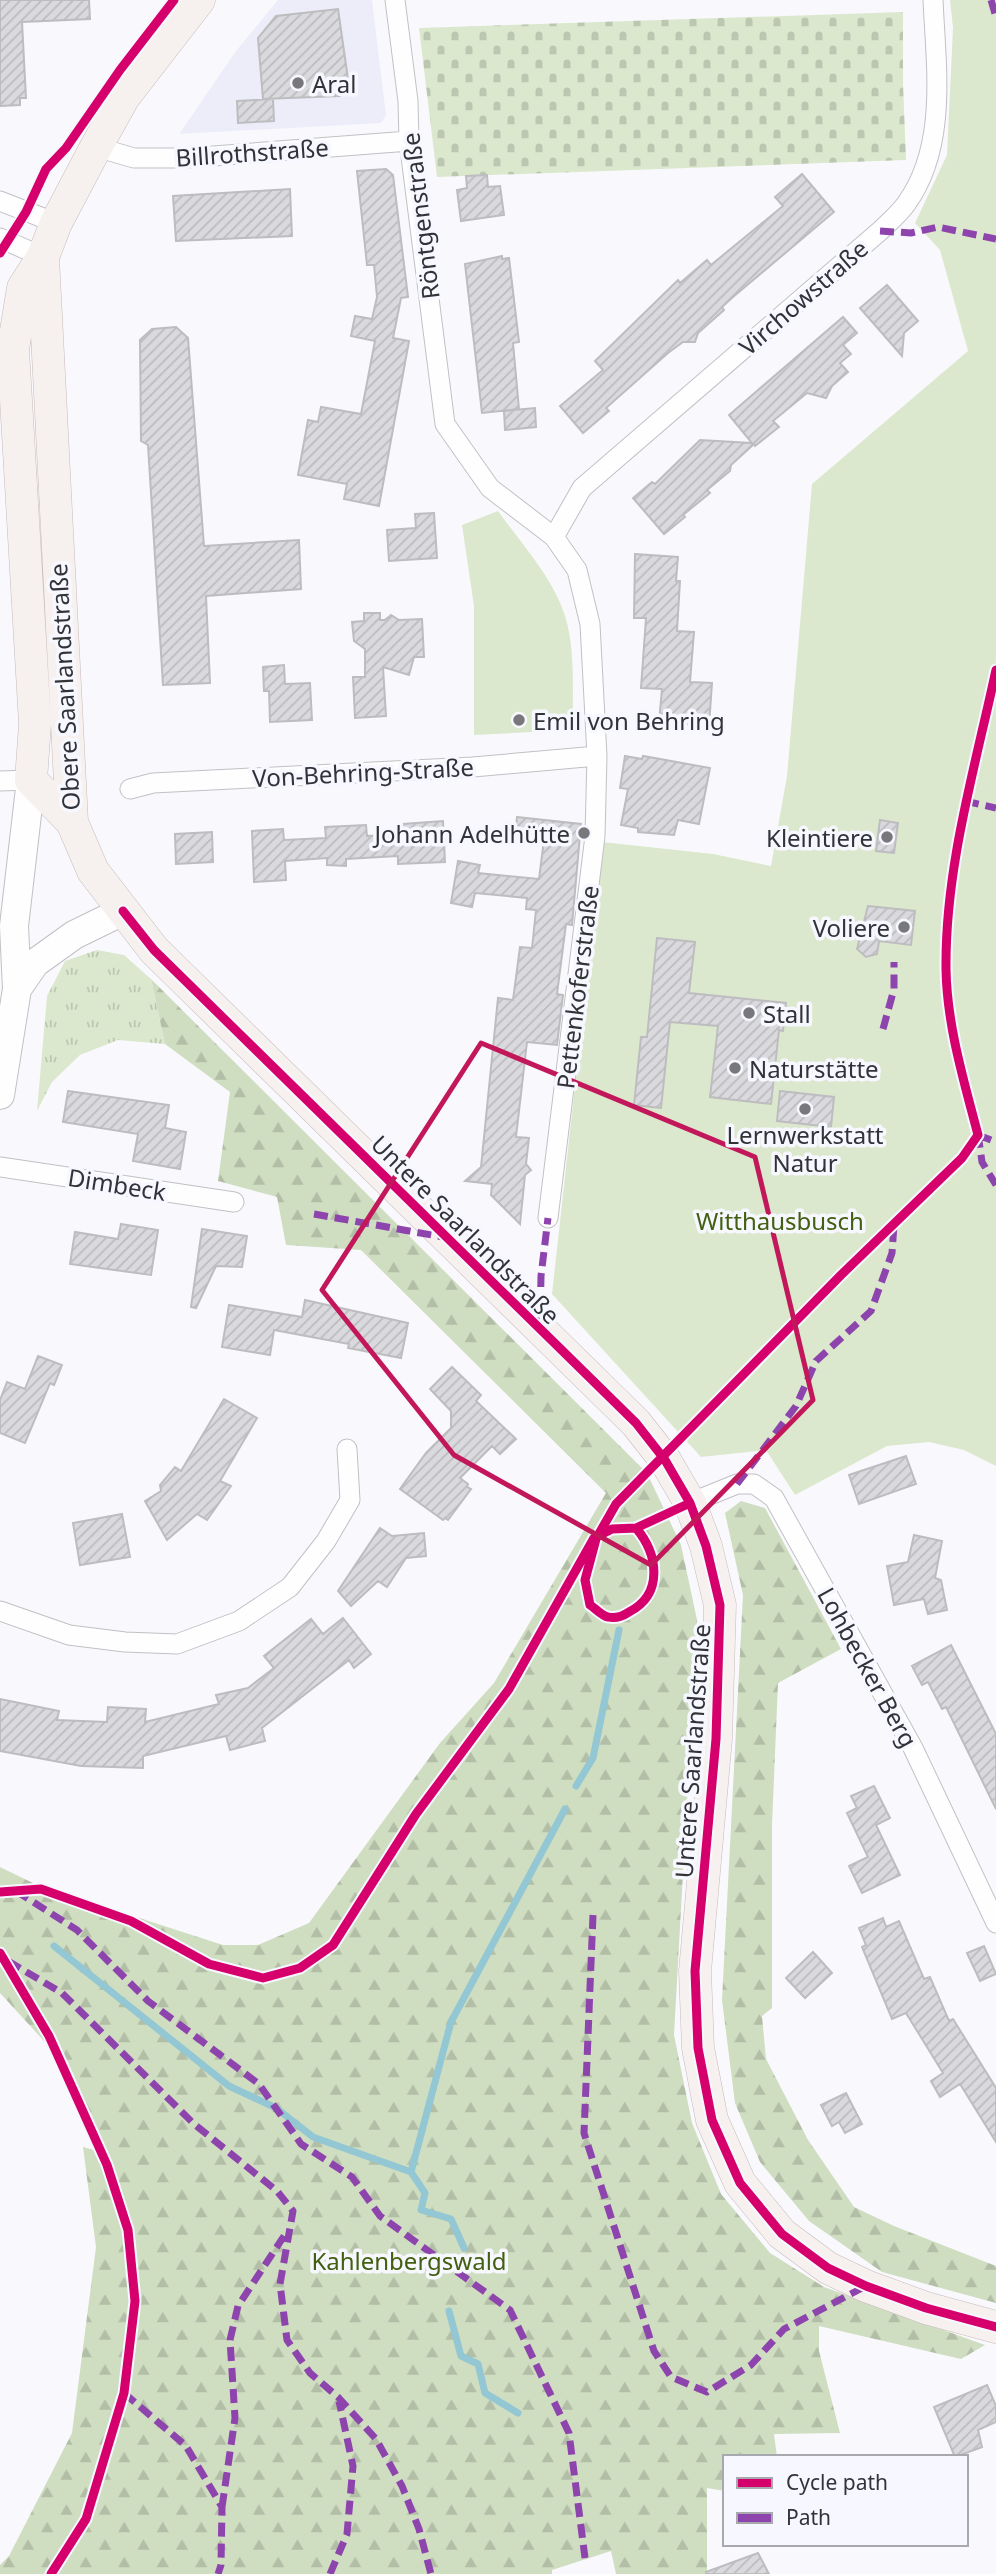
<svg xmlns="http://www.w3.org/2000/svg" width="996" height="2574" viewBox="0 0 996 2574" font-family="'Noto Sans',sans-serif">
<defs>
<pattern id="grass-tufts" width="24" height="20" patternUnits="userSpaceOnUse" patternTransform="scale(1.75)"><rect width="24" height="20" fill="#dbe8cd"/><path d="M3 7l-1-3M5 7V3M7 7l1-3M15 17l-1-3M17 17v-4M19 17l1-3" fill="none" stroke="#bcc7b1"/></pattern>
<pattern id="forest-firs" width="22" height="20" patternUnits="userSpaceOnUse" patternTransform="scale(1.75)"><rect width="22" height="20" fill="#cfddc1"/><path d="M5 1l3.5 6h-7zM16 11l3.5 6h-7z" fill="#b2bea6"/></pattern>
<pattern id="cemetery-stones" width="16" height="16" patternUnits="userSpaceOnUse" patternTransform="scale(1.75)"><rect width="16" height="16" fill="#dbe8cd"/><path d="M2 7V4a2 2 0 0 1 4 0v3zM10 15v-3a2 2 0 0 1 4 0v3z" fill="#bcc7b1"/></pattern>
<pattern id="building-hatch" width="6" height="6" patternUnits="userSpaceOnUse" patternTransform="scale(1.75)"><rect width="6" height="6" fill="#dadade"/><path d="M-1 1l2-2M0 6l6-6M5 7l2-2" fill="none" stroke="#bcbcbf"/></pattern>
</defs>
<rect width="100%" height="100%" fill="#f9f9fd"/>
<!-- built -->
<path fill="#ecedf9" d="M278 0H372L386 115 381 123 179 134 236 51Z"/>
<!-- grass -->
<path fill="url(#grass-tufts)" d="M97 950 124 955 151 979 165 1044 118 1040 80 1055 52 1082 37 1111 47 996 65 961Z"/>
<!-- forest -->
<path fill="url(#forest-firs)" d="M151 979 647 1473 681 1545 697 1620 674 2035 692 2123 721 2194 770 2253 824 2287 985 2345 961 2359 819 2326V2351L840 2433 774 2434 777 2457H725V2491L707 2488V2574H616L611 2551 552 2570V2574H0V2565L9 2556 72 2433 96 2247 83 2147 94 2150 45 2042 0 1993V1867L37 1885 223 1945H258L309 1923 440 1743 494 1683 606 1493 361 1250 286 1245 277 1197 218 1181 230 1092 165 1044Z
M741 1501 765 1508 841 1649 778 1683 772 1825V2008L762 2016 766 2059 808 2140 854 2207 894 2226 996 2266V2303L882 2272 809 2221 760 2162 735 2103 722 2000 743 1595 725 1513Z"/>
<!-- cemetery -->
<path fill="url(#cemetery-stones)" d="M903 12V84L906 160 437 177 419 28Z"/>
<!-- park -->
<path fill="#dbe8cd" d="M950 0H996V1466L964 1450 929 1442 887 1446 795 1495 766 1450 701 1457 552 1294 602 842 713 854 771 866 787 776 812 484 968 351 940 250 915 223 947 155 953 28Z
M498 511C520 542 554 579 565 616 576 651 572 693 573 730L474 735V606L462 525Z"/>
<g fill="none" stroke-linecap="round" stroke-linejoin="round">
<!-- stream -->
<path stroke="#93c7d4" stroke-width="7" d="M576 1786 593 1758 619 1630
M54 1946 229 2086 276 2108 313 2137 411 2172 425 2193 421 2210 451 2219 464 2248
M411 2172 451 2022 565 1809
M449 2311 461 2356 478 2364 485 2393 518 2413"/>
</g>
<!-- building -->
<path fill="url(#building-hatch)" stroke="#bdbdc0" stroke-width="2" d="M0 0H89L90 19 22 22 26 98H20V105L0 106Z
M338 9 349 86 340 96 263 99 258 38 276 16Z
M273 99 274 121 238 123 237 101Z
M386 169 393 175 408 297 401 298 393 338 409 341 379 506 344 499 347 484 298 475 308 420 318 422 321 407 361 414 375 341 351 336 355 316 372 319 377 297 374 265H367L357 171Z
M802 174 834 212 733 297 722 307 724 310 698 333 695 342H683L668 353 606 408 609 411 583 433 560 406 603 370 595 361 678 280 680 283 707 260 711 265 783 206 775 197Z
M487 175 488 187 500 186 504 215 461 221 457 190 467 188 466 176Z
M290 189 292 236 176 241 173 196Z
M502 256V259L509 258 519 342 513 343 519 409 482 413 465 264Z
M887 285 918 321 904 333 902 356 860 308Z
M843 317 857 333 843 345 851 354 840 363 848 372 832 386 826 398 807 393 773 421 779 427 755 446 754 444 731 465 730 471 707 490 710 493 683 515 685 517 664 534 633 498 652 482 655 484 700 440 752 443 729 415Z
M176 327 188 338 204 546 299 540 301 589 206 596 210 683 163 685 148 445 141 441 140 340 152 329Z
M535 408 536 427 505 430 504 411Z
M434 513 437 558 389 561 387 530 416 528 415 514Z
M635 554 678 557 676 581H680L677 631 694 632 690 682 712 683 709 726 659 722 662 689 641 688 646 618H634Z
M364 613H380V620H385L391 615 399 620 422 619 424 657H414L409 675 383 667 386 716 355 718 353 677H365V649L354 641 352 622 364 621Z
M284 665 285 684 310 683 312 720 270 722 269 691H264L263 667Z
M625 756 642 759 643 756 710 768 699 824 678 820 674 835 638 832V828L621 825 628 789 620 788Z
M517 817 581 824 572 925 566 924 557 994 563 995 557 1045 527 1042 516 1137 529 1138 526 1164 531 1170 525 1175 520 1224 491 1195 492 1184 465 1181 481 1167 498 998 513 1000 520 947 532 948 536 910 526 909 527 898 475 893 472 907 451 903 458 861 480 865 478 873 539 879 544 840 515 836Z
M880 820 898 823 894 853 876 851Z
M443 821 445 862 398 864V856L346 859V866L327 865V858L285 861 286 880 254 882 252 831 283 829 284 840 326 838 325 827 366 825 367 836 403 834V824Z
M212 832 213 862 176 864 175 834Z
M868 906 915 911 911 945 879 941 877 954 866 957 857 949Z
M657 938 695 942 689 993 786 1003 783 1031 779 1030 771 1104 710 1097 718 1026 670 1022 661 1108 634 1105 641 1037H647Z
M68 1091 169 1105 165 1128 186 1132 180 1169 133 1161 138 1134 63 1122Z
M780 1091 834 1097 831 1127 777 1121Z
M121 1224 158 1230 151 1275 70 1264 75 1232 118 1239Z
M202 1229 247 1236 242 1267 216 1266 196 1308 191 1307Z
M305 1300 408 1323 401 1358 348 1348 349 1344 274 1330 270 1355 222 1347 229 1305 302 1317Z
M38 1356 62 1365 54 1385 50 1383 25 1443 0 1433V1400L7 1382 25 1389Z
M452 1367 481 1395 476 1401 516 1439 500 1454 492 1446 460 1478 468 1484 467 1487 471 1489 448 1520 445 1518 443 1520 400 1489 426 1453 451 1428V1411L430 1389Z
M224 1399 257 1418 220 1481 231 1486 207 1520 197 1514 167 1540 145 1501 161 1491 160 1485 175 1467 181 1471Z
M906 1456 916 1484 859 1504 849 1475Z
M122 1514 130 1557 80 1565 73 1523Z
M380 1528 392 1536 424 1533 426 1556 406 1558 387 1587 378 1581 351 1606 338 1591Z
M914 1535 942 1541 935 1578 941 1580 947 1610 928 1614 924 1599 894 1605 887 1566 908 1562Z
M343 1618 371 1654 354 1668 349 1660 262 1728 265 1741 230 1750 226 1736 143 1756V1768L81 1766 0 1751V1699L59 1711 57 1720 107 1722 108 1707 146 1709 145 1722 219 1704 216 1695 248 1688 274 1668 264 1656 311 1619 323 1634Z
M951 1645 996 1734V1809L946 1707 942 1709 928 1682 922 1685 912 1666Z
M874 1786 890 1818 876 1825 900 1875 862 1893 849 1866 868 1857 847 1813 857 1808 851 1796Z
M883 1918 886 1927 899 1921 924 1979 930 1977 949 2021 953 2019 996 2088V2142L960 2084 940 2097 931 2081 943 2073 906 2013 892 2019 862 1947 866 1945 859 1928Z
M984 1946 996 1974 980 1981 967 1953Z
M813 1952 832 1973 805 1998 786 1978Z
M846 2093 862 2124 845 2133 839 2122 832 2126 821 2105Z
M987 2385 996 2406V2422L978 2430 982 2447 955 2457 934 2407Z
M758 2553 769 2574H706V2572Z"/>
<g fill="none" stroke-linecap="round" stroke-linejoin="round">
<!-- street casing -->
<g stroke="#c1c1c5" stroke-width="21">
<path id="street" d="M395 0 408 101 409 141 445 424 490 488 554 537 577 570 590 624 597 756 595 836 548 1218
M96 147 134 158H187L409 141
M0 201 56 223
M0 238 43 257
M554 537 582 488 880 231C888 223 899 214 906 204 948 146 936 67 933 0
M0 781 31 780
M130 789 153 783 473 767 597 756
M0 1167 234 1202
M690 1503 737 1484H754L774 1498 913 1748 996 1923
M0 1611 69 1635 125 1642 177 1644 239 1621 290 1587 326 1541 350 1500 347 1449"/>
</g>
<!-- secondary casing -->
<g stroke="#c1c1c5" stroke-width="30">
<path id="secondary" d="M17 989 35 963 74 935 123 911
M0 1095 17 989 14 926 31 780"/>
</g>
<!-- primary casing -->
<g stroke="#c6bbbc" stroke-width="33">
<path id="primary" d="M199 0 124 97 96 147 56 223 43 257 23 288 13 349 35 724 31 780 72 822 93 871 154 950 636 1423 665 1460 690 1503 706 1546 720 1605 716 1739 695 1971 698 2048 712 2120 740 2183 782 2234 828 2268 866 2286 926 2308 996 2327
M43 257 72 822"/>
</g>
<!-- street -->
<use href="#street" stroke="#fefeff" stroke-width="19"/>
<!-- secondary -->
<use href="#secondary" stroke="#fefeff" stroke-width="28"/>
<!-- primary -->
<use href="#primary" stroke="#f6f0ef" stroke-width="32"/>
<!-- quiet -->
<path stroke="#8e44ad" stroke-width="7" stroke-dasharray="14 7" stroke-linecap="butt" d="M991 0 996 17
M880 231 911 233 938 227 996 239
M965 801 996 808
M883 1029 894 989V962
M978 1134 982 1162 996 1185
M978 1135 996 1142
M314 1214 443 1237
M540 1329 541 1276 548 1218
M737 1484 796 1406 816 1361 871 1311 892 1253 894 1225
M16 1891 77 1930 148 2001 259 2084 301 2144 352 2177 380 2216 510 2310 569 2433 585 2558
M593 1915 584 2133 654 2351 671 2377 707 2392 751 2365 784 2329 866 2286
M8 1961 62 1993 194 2124 277 2191 293 2211 280 2284 287 2340 310 2373 338 2397 376 2439 402 2486 419 2529 431 2574
M124 2393 186 2446 222 2507 221 2565 218 2574
M222 2507 235 2418 230 2340 238 2306 286 2233
M330 2574 347 2534 353 2466 339 2401"/>
<!-- cycleway casing -->
<g stroke="#f7f8ff" stroke-width="13">
<path id="cycleway" d="M0 253 26 212 46 169 66 148 120 70 174 0
M123 911 154 950 636 1423 665 1460 690 1503 706 1546 720 1605 716 1739 695 1971 698 2048 712 2120 740 2183 782 2234 828 2268 866 2286 926 2308 996 2327
M636 1528C658 1554 664 1594 629 1612 623 1616 616 1619 608 1617 602 1616 595 1608 590 1605L585 1580 596 1539 616 1504 841 1275 962 1158 978 1135C964 1081 947 1026 946 969 945 867 975 768 996 670
M0 1892 41 1889 131 1921 209 1964 263 1978 300 1968 333 1945 416 1814 509 1689 594 1538 612 1529 636 1528 690 1503
M0 1953 49 2036 107 2165 128 2230 135 2301 124 2393 86 2519 51 2574"/>
</g>
<!-- cycleway -->
<use href="#cycleway" stroke="#d6006c" stroke-width="9"/>
</g>
<!-- marked area -->
<path fill="none" stroke="#c2185b" stroke-width="5" stroke-linejoin="round" d="M481 1043 755 1157 813 1400 651 1565 454 1455 322 1290Z"/>
<!-- markers -->
<g fill="#78787c" stroke="#f7f8ff" stroke-width="2.5">
<circle cx="298" cy="83" r="7"/>
<circle cx="519" cy="720" r="7"/>
<circle cx="584" cy="833" r="7"/>
<circle cx="887" cy="837" r="7"/>
<circle cx="904" cy="927" r="7"/>
<circle cx="749" cy="1013" r="7"/>
<circle cx="735" cy="1068" r="7"/>
<circle cx="805" cy="1109" r="7"/>
</g>
<g text-anchor="middle" dominant-baseline="central" stroke-width="7" stroke-linejoin="round" paint-order="stroke">
<!-- poi labels -->
<g font-size="24" fill="#323337" stroke="#f7f8ff" text-anchor="start">
<text x="312" y="83">Aral</text>
<text x="533" y="720">Emil von Behring</text>
<text x="570" y="833" text-anchor="end">Johann Adelhütte</text>
<text x="873" y="837" text-anchor="end">Kleintiere</text>
<text x="890" y="927" text-anchor="end">Voliere</text>
<text x="763" y="1013">Stall</text>
<text x="749" y="1068">Naturstätte</text>
<text x="805" y="1134" text-anchor="middle">Lernwerkstatt<tspan x="805" dy="28">Natur</tspan></text>
</g>
<!-- street labels -->
<g font-size="24" fill="#323337" stroke="#f7f8ff">
<text transform="translate(252 152) rotate(-4)">Billrothstraße</text>
<text transform="translate(420 216) rotate(-97)">Röntgenstraße</text>
<text transform="translate(803 297) rotate(-41)">Virchowstraße</text>
<text transform="translate(64 687) rotate(-93)">Obere Saarlandstraße</text>
<text transform="translate(363 772) rotate(-3)">Von-Behring-Straße</text>
<text transform="translate(577 987) rotate(-83)">Pettenkoferstraße</text>
<text transform="translate(117 1184) rotate(9)">Dimbeck</text>
<text transform="translate(466 1229) rotate(45)">Untere Saarlandstraße</text>
<text transform="translate(868 1667) rotate(61)">Lohbecker Berg</text>
<text transform="translate(692 1751) rotate(-86)">Untere Saarlandstraße</text>
</g>
<!-- park labels -->
<g font-size="24" fill="#435f10" stroke="#f7f8ff">
<text x="780" y="1220">Witthausbusch</text>
<text x="409" y="2260">Kahlenbergswald</text>
</g>
</g>
<!-- legend -->
<rect x="723" y="2455" width="245" height="91" fill="#f7f8ff" stroke="#a8a9af" stroke-width="2"/>
<rect x="737" y="2478" width="35" height="10" fill="#d6006c" stroke="#a8a9af" stroke-width="2"/>
<text x="786" y="2490" font-size="21" fill="#323337">Cycle path</text>
<rect x="737" y="2513" width="35" height="10" fill="#8e44ad" stroke="#a8a9af" stroke-width="2"/>
<text x="786" y="2525" font-size="21" fill="#323337">Path</text>
</svg>
